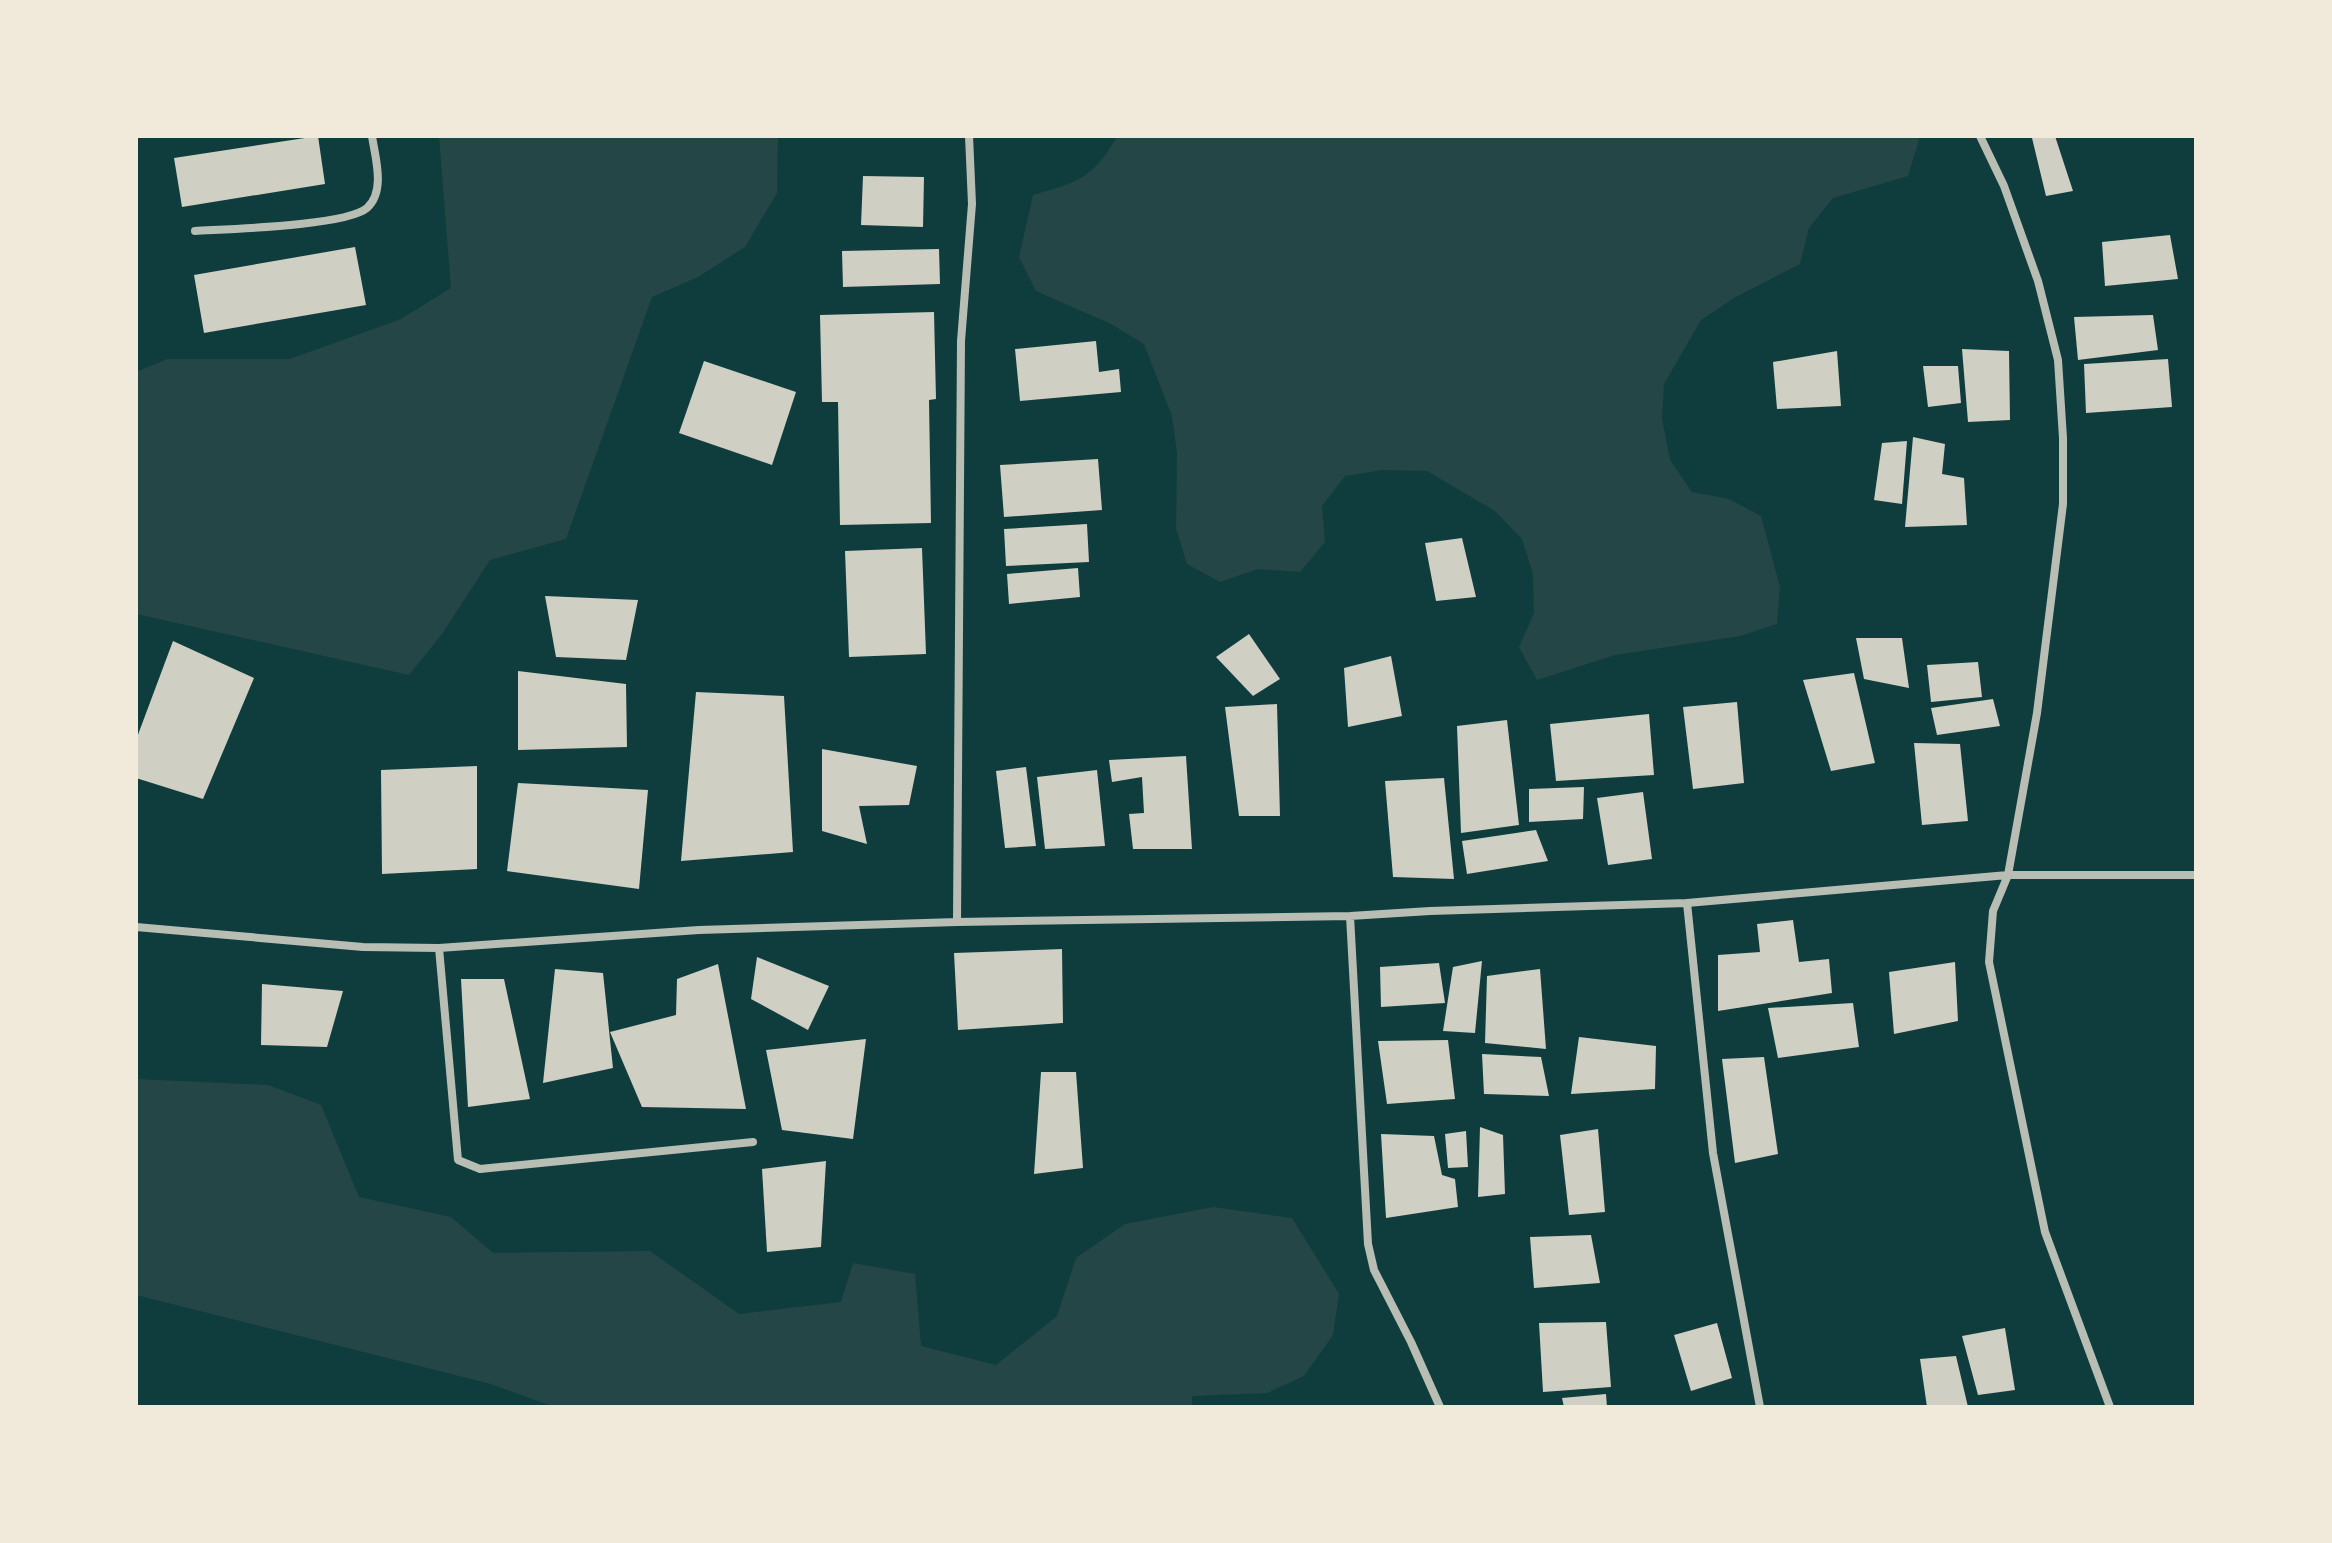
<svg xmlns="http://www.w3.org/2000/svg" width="2332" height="1543" viewBox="0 0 2332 1543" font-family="'Source Sans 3',sans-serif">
<rect width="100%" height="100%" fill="#0f3d3e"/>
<!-- green -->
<path fill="#244646" d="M439 136H778L777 193 745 247 698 277 652 297 566 539 490 560 442 634 409 675 136 614V372L167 359H290L401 319 451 288Z
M1117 136H1918L1919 140 1908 176 1833 198 1809 228 1800 264 1734 298 1701 320 1664 384 1662 418 1670 460 1692 492 1729 499 1761 516 1780 587 1777 624 1740 636 1615 655 1537 680 1519 647 1534 613 1533 574 1522 539 1495 511 1427 471 1383 470 1345 476 1322 506 1325 542 1300 572 1258 569 1220 582 1187 564 1176 528 1177 453 1172 416 1144 344 1111 324 1036 291 1019 257 1033 195C1078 182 1094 178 1117 136Z
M136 1079 268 1085 321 1105 359 1197 451 1217 493 1253 650 1251 739 1314 841 1302 853 1263 915 1274 921 1346 996 1365 1057 1316 1076 1258 1125 1224 1213 1207 1292 1218 1339 1294 1333 1335 1304 1376 1267 1393 1192 1396V1407H554L491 1384 136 1295Z"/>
<!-- building -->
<path fill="#cfcfc3" d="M318 136 325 184 182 207 174 158Z
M2039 136H2055L2073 191 2046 196 2032 138Z
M863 176 924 177 923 227 861 225Z
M2170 235 2178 279 2105 286 2102 242Z
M355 247 366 305 204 333 194 275Z
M939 249 940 284 843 287 842 251Z
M934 312 936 399 929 400 931 523 840 525 838 402H822L820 315Z
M2153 315 2158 350 2078 360 2074 317Z
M1096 341 1099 372 1119 369 1121 392 1020 401 1015 349Z
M1962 349 2009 351 2010 420 1968 422Z
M1837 351 1841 406 1777 409 1773 362Z
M2168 359 2172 407 2086 413 2084 364Z
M704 361 796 392 772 465 679 433Z
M1923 366H1958L1961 403 1928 407Z
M1913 437 1945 444 1942 474 1964 478 1967 525 1905 527Z
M1907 441 1902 504 1874 500 1882 443Z
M1098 459 1102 510 1004 517 1000 465Z
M1087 524 1089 562 1006 566 1004 529Z
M1462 538 1476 597 1436 601 1425 543Z
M922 548 926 654 849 657 845 551Z
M1078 568 1080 597 1009 604 1007 574Z
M545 596 638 600 626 660 556 657Z
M1249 634 1280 679 1253 696 1216 657Z
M1856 638H1902L1909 688 1864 679Z
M173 641 254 678 203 799 136 778V740Z
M1391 656 1402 716 1348 727 1344 668Z
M1978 662 1982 697 1931 702 1927 665Z
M518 671 626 684 627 747 518 750Z
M1854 673 1875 763 1831 771 1803 680Z
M696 692 784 696 793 852 681 861Z
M1993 699 2000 726 1937 735 1931 708Z
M1737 702 1744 783 1693 789 1683 707Z
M1277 704 1280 816H1239L1225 707Z
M1649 714 1654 775 1556 781 1550 724Z
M1507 720 1519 825 1461 833 1457 726Z
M1914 743 1960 744 1968 821 1922 825Z
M822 749 917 766 909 805 859 806 867 844 822 831Z
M1186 756 1192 849H1133L1129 814 1144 813 1142 777 1112 782 1109 760Z
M477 766V869L382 874 381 770Z
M1026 767 1036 846 1005 848 996 771Z
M1097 770 1105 846 1045 849 1037 777Z
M1444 778 1454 879 1393 877 1385 781Z
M518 783 648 790 639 889 507 871Z
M1584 787 1583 819 1529 822V789Z
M1643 792 1652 859 1608 865 1597 798Z
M1536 830 1548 861 1467 874 1462 841Z
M1793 920 1799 962 1829 959 1832 993 1718 1011V955L1760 952 1757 924Z
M1062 949 1063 1023 958 1030 954 953Z
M757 957 829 986 808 1030 751 999Z
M1482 961 1475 1033 1443 1031 1453 967Z
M1955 962 1958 1021 1894 1034 1889 972Z
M1439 963 1445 1003 1381 1007 1380 967Z
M718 964 746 1109 642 1107 610 1032 676 1015 677 979Z
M555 969 603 973 613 1068 543 1083Z
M1540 969 1546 1049 1485 1043 1487 976Z
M461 979H504L530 1099 468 1107Z
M262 984 343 991 327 1047 261 1045Z
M1853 1003 1859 1047 1778 1058 1768 1008Z
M1579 1037 1656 1046 1655 1089 1571 1094Z
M866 1039 853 1139 782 1130 766 1050Z
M1448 1040 1455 1099 1387 1104 1378 1041Z
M1482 1054 1541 1057 1549 1096 1484 1094Z
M1764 1057 1778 1154 1735 1163 1722 1059Z
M1041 1072H1076L1083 1168 1034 1174Z
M1480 1127 1503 1135 1505 1194 1478 1197Z
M1598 1129 1605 1212 1569 1215 1560 1135Z
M1466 1131 1468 1167 1448 1168 1445 1134Z
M1381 1134 1434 1136 1442 1175 1455 1179 1458 1207 1386 1218Z
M826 1161 821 1247 767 1252 762 1169Z
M1591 1235 1600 1283 1534 1288 1530 1237Z
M1606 1322 1611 1387 1543 1392 1539 1323Z
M1717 1323 1732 1378 1691 1391 1674 1335Z
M2005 1328 2015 1390 1978 1395 1962 1336Z
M1956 1356 1968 1407H1927L1920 1359Z
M1606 1394 1607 1407H1564L1562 1398Z"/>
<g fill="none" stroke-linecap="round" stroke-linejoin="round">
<!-- minor -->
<path stroke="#b8beb3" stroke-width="8" d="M1980 136 2004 186 2038 281 2058 360 2063 438V504L2037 713 2008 875 1993 911 1989 962 2045 1232 2110 1407
M195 231C227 229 346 226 367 208 386 191 375 157 372 136
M1687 903 1713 1153 1760 1407
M1350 916 1368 1244 1374 1270 1411 1342 1440 1407
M957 922 961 341 972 204 969 136
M136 927 363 947 439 948 699 930 957 922 1350 916 1430 911 1687 903 2008 875H2196
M439 948 458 1160 480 1169 753 1142"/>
</g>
<!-- border -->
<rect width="2332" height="1543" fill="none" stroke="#f1e9da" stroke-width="276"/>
</svg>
